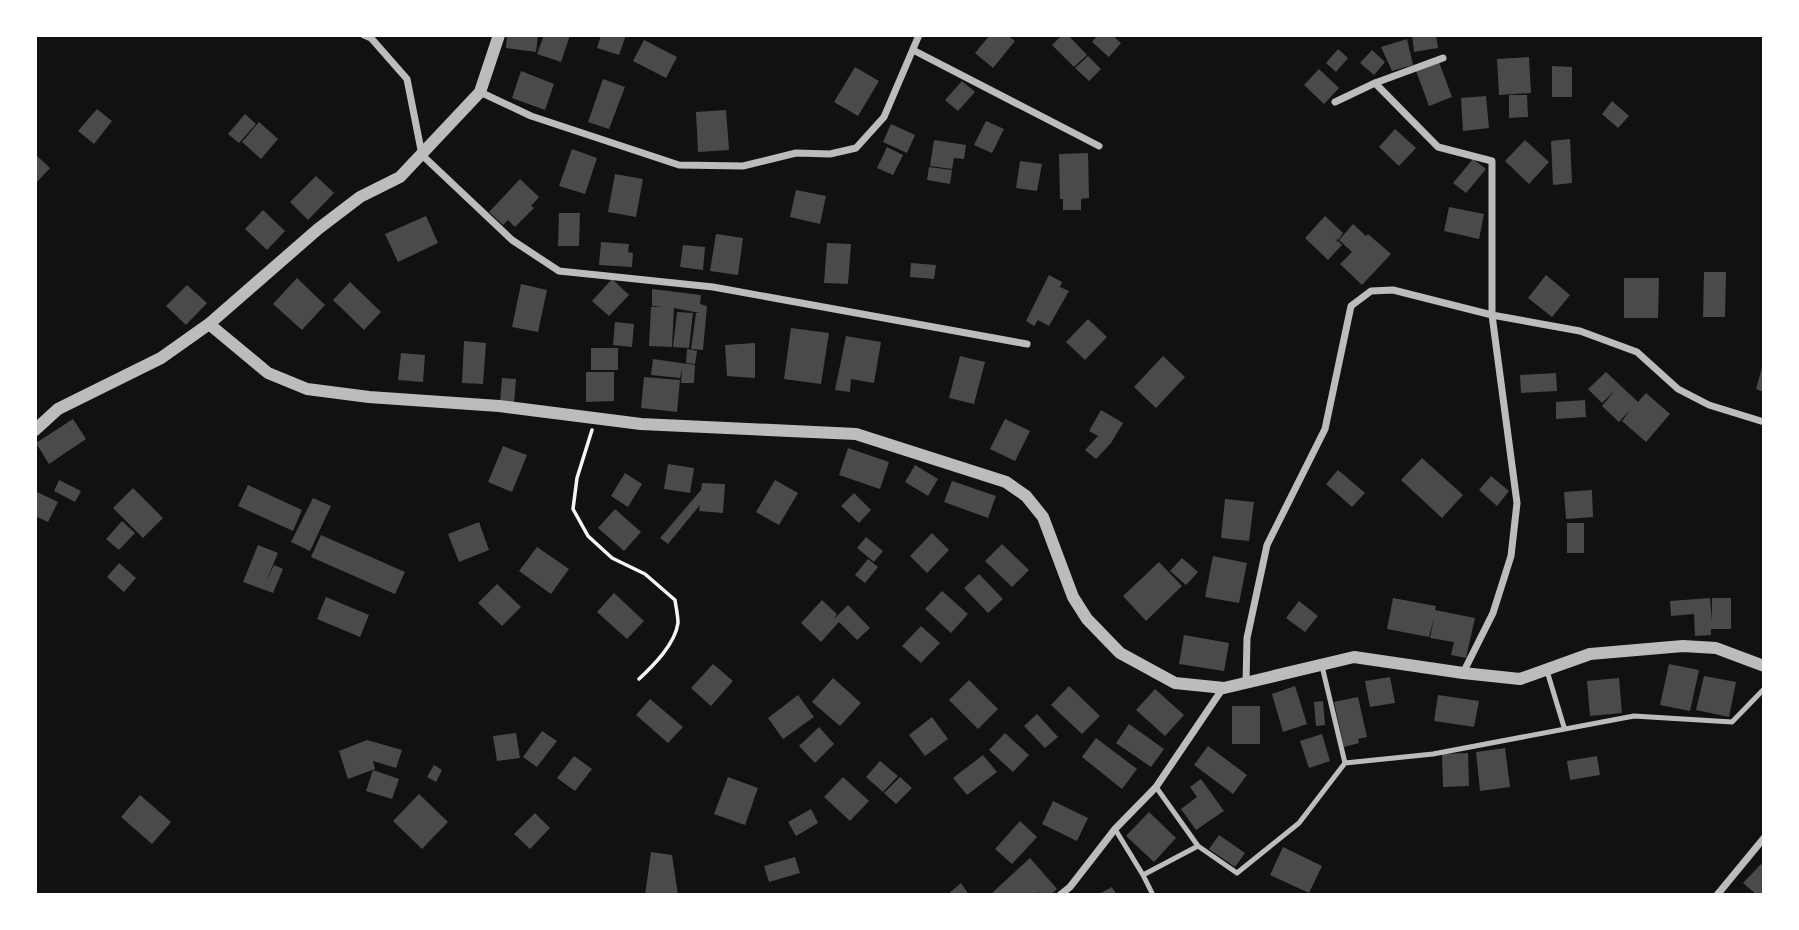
<svg xmlns="http://www.w3.org/2000/svg" width="1799" height="930" viewBox="0 0 1799 930" font-family="'Noto Sans',sans-serif">
<rect width="100%" height="100%" fill="#111"/>
<!-- building -->
<path fill="#4a4a4a" d="M507 35H538L536 52 506 48Z
M544 35H570L561 62 537 54Z
M601 35H626L619 55 597 48Z
M990 35H1007L1015 41 993 68 975 53Z
M1062 35H1068L1087 55 1074 67 1052 45Z
M1098 35H1112L1121 43 1109 57 1092 42Z
M1412 35H1436L1438 48 1414 52Z
M1407 39 1413 65 1392 71 1381 47Z
M644 40 677 57 666 78 633 61Z
M1338 49 1348 58 1336 72 1326 63Z
M1372 50 1385 62 1374 75 1360 63Z
M1088 56 1101 69 1089 81 1075 68Z
M1529 57 1531 93 1499 95 1497 59Z
M1439 62 1452 97 1429 106 1416 71Z
M1552 66 1572 67V97H1552Z
M855 67 879 81 858 116 834 102Z
M1319 69 1339 88 1324 104 1304 85Z
M521 71 554 84 545 110 512 98Z
M603 79 625 87 609 129 588 122Z
M962 81 975 92 958 111 945 100Z
M1509 95H1527L1528 117 1509 118Z
M1486 96 1489 128 1463 131 1461 98Z
M1612 101 1629 116 1618 128 1602 114Z
M97 109 112 121 94 144 78 131Z
M726 110 729 150 698 152 696 112Z
M245 114 256 124 239 143 228 134Z
M986 121 1004 129 992 153 974 145Z
M259 122 278 139 261 159 242 142Z
M891 124 915 135 907 153 883 142Z
M1395 129 1416 148 1399 166 1379 147Z
M1570 139 1572 183 1553 185 1551 141Z
M934 140 966 145 964 159 954 158 952 169 930 166Z
M1525 140 1549 162 1529 184 1505 161Z
M887 147 903 155 893 175 877 168Z
M572 149 597 158 585 194 559 186Z
M1088 153 1089 198 1081 199V210H1063V199H1060L1059 154Z
M35 154 50 168 37 182 35 180Z
M1473 159 1486 169 1466 193 1453 183Z
M1020 161 1042 164 1037 191 1016 188Z
M929 167 952 170 950 184 927 180Z
M615 174 643 179 636 217 608 212Z
M316 176 334 193 308 220 290 202Z
M520 179 539 197 531 206 534 208 515 227 508 220 503 225 489 212Z
M796 190 826 196 820 224 790 217Z
M1449 207 1484 214 1479 239 1444 231Z
M263 210 285 231 267 250 245 229Z
M559 213H580L579 246H558Z
M426 216 438 243 398 262 385 234Z
M1325 216 1343 233 1338 240 1335 237 1337 240 1336 242 1338 241 1342 245 1328 260 1305 238Z
M1353 224 1366 236 1368 234 1391 254 1362 285 1340 264 1352 252 1339 240Z
M716 234 743 238 738 275 710 271Z
M601 242 629 244 628 252 633 253 632 267 599 265Z
M827 243 851 244 848 284 824 283Z
M683 245 705 247 703 270 680 267Z
M911 263 936 265 934 279 910 277Z
M1704 272H1726L1725 317H1703Z
M1049 275 1062 282 1060 287 1069 291 1049 326 1038 320 1034 326 1026 321Z
M1546 275 1570 295 1552 317 1528 298Z
M297 278 325 305 302 330 273 304Z
M1624 278H1659L1658 318H1624Z
M612 279 629 295 609 316 592 301Z
M350 282 381 312 364 330 333 300Z
M521 284 547 290 538 332 512 327Z
M187 285 207 303 186 325 166 306Z
M652 289 701 295 700 304 707 306 703 350 691 349 696 313H700L674 308 672 347 649 346 651 307H663L652 306Z
M677 312 693 313 689 348 673 347Z
M1088 319 1107 337 1085 360 1066 342Z
M615 322 634 324 632 347 613 345Z
M791 328 829 333 821 384 784 379Z
M846 336 881 342 874 383 851 379 850 392 835 390Z
M464 341 486 343 483 384 462 383Z
M755 343V378L727 376 725 345Z
M591 348H618V370H591Z
M687 349 697 351 695 364 686 363Z
M401 353 425 355 423 382 398 380Z
M960 356 985 362 974 404 949 398Z
M1163 356 1185 377 1156 408 1134 387Z
M653 359 695 365 694 383H681L682 369 680 378 651 375Z
M1763 364H1764V392L1756 389Z
M586 372H614V401L586 402Z
M1606 372 1638 402 1646 393 1670 414 1646 442 1622 421 1631 409 1619 422 1602 406 1615 390 1602 403 1588 389Z
M1556 373 1557 391 1521 393 1520 375Z
M644 377 680 380 677 412 641 408Z
M502 378 516 379 514 404 500 403Z
M1585 400 1586 417 1556 419V402Z
M1101 410 1123 423 1111 443 1096 459 1085 450 1098 436 1089 431Z
M73 419 86 439 49 464 36 443Z
M1005 419 1030 431 1015 461 990 449Z
M503 446 527 455 512 492 488 482Z
M848 448 889 462 880 489 839 475Z
M1422 458 1463 495 1442 518 1401 480Z
M668 464 694 468 690 493 664 489Z
M915 465 938 479 928 496 905 482Z
M1338 470 1365 493 1352 507 1326 484Z
M625 473 642 484 628 507 611 496Z
M1491 476 1509 491 1497 506 1479 490Z
M59 480 81 491 75 502 54 491Z
M775 480 798 493 779 525 756 512Z
M952 481 996 496 988 518 944 502Z
M702 483 725 484 723 513 699 511 700 505 668 544 660 538 701 490Z
M248 485 302 510 293 531 238 506Z
M133 488 163 518 143 538 113 508Z
M1592 490 1593 517 1566 519 1564 492Z
M35 491 58 502 48 522 35 516Z
M854 493 871 510 859 523 841 506Z
M313 498 331 506 310 551 291 542Z
M1225 499 1254 502 1249 541 1221 538Z
M615 509 641 532 624 551 598 528Z
M122 521 135 533 119 550 106 539Z
M479 522 489 550 459 562 448 534Z
M1567 523H1584V553H1567Z
M932 533 949 550 927 573 910 556Z
M321 535 405 572 395 594 311 557Z
M866 537 883 551 874 562 857 548Z
M1002 544 1029 570 1012 587 985 561Z
M258 545 278 553 265 584 274 565 283 569 273 593 243 582Z
M537 547 569 569 551 594 519 571Z
M1213 556 1247 563 1239 603 1205 597Z
M1182 558 1198 572 1186 585 1170 571Z
M868 559 878 567 865 583 855 575Z
M1159 562 1182 586 1146 621 1123 596Z
M119 563 136 578 124 592 107 577Z
M979 574 1003 599 988 613 964 588Z
M497 584 521 607 502 626 478 603Z
M942 591 968 614 951 633 925 609Z
M614 593 644 621 627 639 597 612Z
M326 597 369 615 360 637 317 619Z
M1393 598 1436 606 1435 610 1475 618 1466 658 1451 655 1454 642 1430 638 1434 618 1429 637 1387 629Z
M1710 598 1712 621V598H1731V629H1711V635L1695 636 1694 614 1671 616 1670 601Z
M822 600 837 614 834 619 848 605 870 628 857 640 839 622 821 642 801 623Z
M1299 601 1318 616 1305 632 1286 618Z
M921 626 940 643 921 663 902 646Z
M1184 635 1229 643 1224 671 1179 664Z
M713 664 733 681 711 706 691 688Z
M1669 664 1699 670 1690 711 1660 705Z
M1704 676 1736 682 1729 717 1696 710Z
M1390 677 1395 703 1370 707 1365 681Z
M833 678 861 703 840 726 812 702Z
M1619 678 1622 713 1590 716 1587 681Z
M969 680 998 709 978 729 949 700Z
M1069 686 1100 716 1082 734 1051 705Z
M1295 686 1307 724 1283 732 1272 694Z
M1155 689 1184 715 1165 736 1136 710Z
M798 695 814 717 783 739 768 718Z
M1438 695 1479 701 1474 727 1434 721Z
M1358 697 1367 737 1358 739 1359 743 1344 747 1334 702Z
M650 699 683 727 668 743 636 715Z
M1323 701 1325 725 1316 726 1314 702Z
M1232 706H1260V744H1232Z
M1037 714 1058 737 1045 748 1024 726Z
M932 717 948 739 925 756 909 735Z
M1129 724 1164 749 1151 767 1116 743Z
M819 727 834 744 815 763 799 746Z
M542 731 557 741 537 767 523 757Z
M516 733 520 758 497 761 493 736Z
M1005 733 1029 755 1013 772 989 750Z
M1322 734 1330 761 1309 768 1300 741Z
M1096 738 1137 769 1122 789 1082 757Z
M367 740 402 750 396 768 373 761 375 769 348 779 339 751Z
M1208 746 1247 775 1233 794 1194 765Z
M1505 748 1510 787 1480 791 1476 752Z
M1468 753 1469 786 1443 787 1442 754Z
M983 755 997 772 967 795 953 778Z
M574 756 592 769 575 791 557 778Z
M1597 756 1600 775 1570 780 1567 761Z
M880 761 898 776 883 792 866 777Z
M434 765 442 770 436 782 427 777Z
M373 770 399 779 392 799 366 791Z
M728 777 758 788 745 825 714 814Z
M843 777 869 801 850 821 824 797Z
M900 777 912 788 896 804 884 793Z
M1201 779 1224 811 1196 830 1181 809 1197 797 1190 787Z
M419 794 448 822 422 849 393 821Z
M140 795 171 822 152 844 121 817Z
M1053 801 1088 818 1077 841 1042 824Z
M811 809 818 823 796 836 788 822Z
M1149 812 1176 838 1154 862 1126 836Z
M535 813 550 828 530 849 514 834Z
M1020 821 1037 837 1012 864 995 849Z
M1219 835 1245 853 1235 867 1209 849Z
M1283 847 1322 866 1309 893 1270 875Z
M651 852 672 855 678 895H645Z
M795 857 800 873 769 882 764 866Z
M1030 858 1057 889 1050 895H1040L1038 892 1034 895H995L993 892Z
M1761 864 1764 867V894L1757 895 1743 883Z
M961 883 969 895H947Z
M1112 887 1117 895H1097Z"/>
<g fill="none" stroke-linecap="round" stroke-linejoin="round">
<!-- path -->
<path stroke="#f5f5f5" stroke-width="3.5" d="M592 430 577 478 573 509 588 536 612 558 645 574 675 600C676 607 678 616 678 623 675 644 654 665 639 679"/>
<!-- service -->
<path stroke="#bcbcbc" stroke-width="5" d="M1322 666 1345 763
M1547 671 1564 727
M1156 787 1198 846
M1115 829 1143 875 1198 846 1237 873 1299 823 1345 763 1433 754 1634 716 1732 722 1764 689
M1143 875 1153 895"/>
<!-- minor -->
<path stroke="#bcbcbc" stroke-width="7" d="M364 35 371 38 407 79 422 155 512 240 559 271 713 287 1027 344
M913 50 1099 146
M1375 83 1438 147 1492 161V315L1517 503 1511 556 1493 613 1463 673
M480 92 531 116 679 165 743 166 796 153 830 154 856 148 884 117 919 35
M1335 102 1375 83 1443 58
M1246 684 1247 638 1267 545 1325 429 1351 306 1371 291 1393 290 1492 315 1580 331 1637 352 1678 389 1709 405 1764 422
M1060 895 1070 887 1115 829 1156 787 1223 688
M1717 895 1764 838"/>
<!-- tertiary -->
<path stroke="#bcbcbc" stroke-width="12" d="M209 324 268 373 307 389 369 397 499 406 641 424 856 434 1006 482 1026 496 1043 517 1073 597 1087 619 1120 653 1175 683 1224 688 1354 657 1463 673 1520 679 1590 654 1683 646 1716 648 1764 666
M35 430 58 409 161 358 209 324 318 229 360 197 400 177 480 92 499 35"/>
</g>
<!-- border -->
<rect width="1799" height="930" fill="none" stroke="#ffffff" stroke-width="74"/>
</svg>
